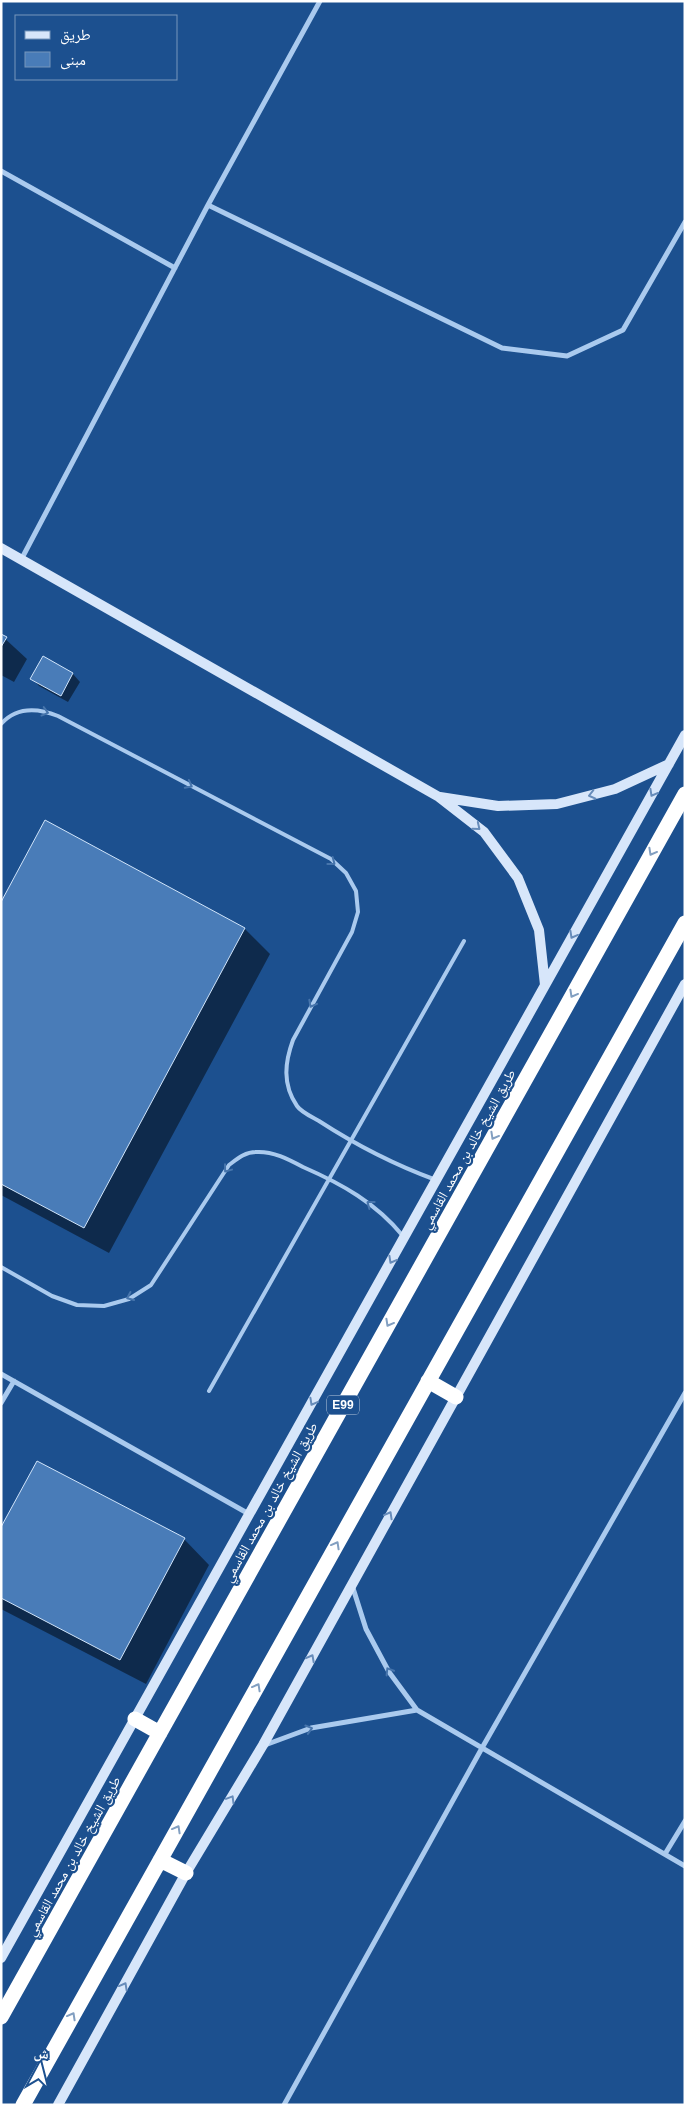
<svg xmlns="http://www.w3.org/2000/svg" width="686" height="2106" viewBox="0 0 686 2106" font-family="Helvetica,'Noto Naskh Arabic',sans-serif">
<rect width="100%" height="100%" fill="#1c508f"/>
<!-- shadow -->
<path fill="#0007" d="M1 635 27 659 14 682 1 675Z
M44 658 73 674 80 682 68 702 39 686 32 678Z
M46 822 245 929 270 954 109 1253 1 1195V905Z
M1 1530 184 1539 209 1565 146 1684 1 1609Z"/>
<!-- building -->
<path fill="#497cb8" stroke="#d0e4fa" d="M1 634 7 637 1 647Z
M43 656 73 673 61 696 30 679Z
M45 820 245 928 84 1228 1 1184V902Z
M37 1461 185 1538 120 1660 1 1598V1527Z"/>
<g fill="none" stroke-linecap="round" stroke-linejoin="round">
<!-- lane -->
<path stroke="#aacaee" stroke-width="4" d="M1 724C17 706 38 708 58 716L331 859 346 873 356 891 358 912 352 932 293 1040C285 1062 282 1084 297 1106 301 1112 312 1117 319 1121 356 1145 395 1165 436 1180
M1 1267 52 1296 77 1305 104 1306 129 1299 151 1285 229 1165C237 1159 245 1152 256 1152 273 1151 288 1159 303 1167 342 1184 376 1203 403 1236
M209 1391 464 941"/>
<!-- street -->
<path stroke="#aacaee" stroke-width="5" d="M1 171 175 268
M208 205 502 348 567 356 623 330 685 222
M21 560 208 205 320 1
M1 1374 249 1514
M1 1403 14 1381
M352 1585 366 1629 389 1672 417 1710 685 1866
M265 1745 311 1728 417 1710
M665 1854 685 1821
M284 2105 482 1748 685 1393"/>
<!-- secondary -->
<path stroke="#d7e6fa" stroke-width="10" d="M1 548 439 797 484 832 518 878 539 930 545 985
M440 797 498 806 557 804 615 789 669 764
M1 1958 685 735
M58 2105 186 1873 263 1745 685 984"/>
<!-- highway -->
<path stroke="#fff" stroke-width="15" d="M428 1381 456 1397
M135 1719 160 1733
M160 1860 186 1873
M1 2017 685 794
M23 2105 685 923"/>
</g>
<!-- one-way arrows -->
<defs><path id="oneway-chevron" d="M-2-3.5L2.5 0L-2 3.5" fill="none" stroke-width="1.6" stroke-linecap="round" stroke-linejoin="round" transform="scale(1.25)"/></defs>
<g stroke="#4775ac">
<use href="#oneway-chevron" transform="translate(45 712) rotate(15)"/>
<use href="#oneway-chevron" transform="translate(189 785) rotate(28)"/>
<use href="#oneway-chevron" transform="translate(332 862) rotate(37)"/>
<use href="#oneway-chevron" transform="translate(312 1004) rotate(118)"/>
<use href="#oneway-chevron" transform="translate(227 1169) rotate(127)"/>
<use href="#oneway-chevron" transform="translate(370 1204) rotate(-143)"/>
<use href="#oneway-chevron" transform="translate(130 1297) rotate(155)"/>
<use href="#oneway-chevron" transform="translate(389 1671) rotate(-122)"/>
<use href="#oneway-chevron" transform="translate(309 1729) rotate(-17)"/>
</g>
<g stroke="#678cba">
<use href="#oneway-chevron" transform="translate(653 793) rotate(119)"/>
<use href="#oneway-chevron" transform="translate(592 795) rotate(166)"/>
<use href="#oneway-chevron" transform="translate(477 827) rotate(39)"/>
<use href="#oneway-chevron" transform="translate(573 935) rotate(119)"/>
<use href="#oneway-chevron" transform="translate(392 1260) rotate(119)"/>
<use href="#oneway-chevron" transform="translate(313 1402) rotate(119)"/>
<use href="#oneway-chevron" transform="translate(389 1515) rotate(-61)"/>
<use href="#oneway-chevron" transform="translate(311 1658) rotate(-62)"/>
<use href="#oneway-chevron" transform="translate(231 1799) rotate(-59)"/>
<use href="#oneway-chevron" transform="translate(124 1986) rotate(-61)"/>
</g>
<g stroke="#829fc1">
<use href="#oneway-chevron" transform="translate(652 852) rotate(119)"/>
<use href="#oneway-chevron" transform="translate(573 994) rotate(119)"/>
<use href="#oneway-chevron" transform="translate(494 1136) rotate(119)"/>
<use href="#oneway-chevron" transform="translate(389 1323) rotate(119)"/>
<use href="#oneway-chevron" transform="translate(336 1545) rotate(-61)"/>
<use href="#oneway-chevron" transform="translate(257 1687) rotate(-61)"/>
<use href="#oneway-chevron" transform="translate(177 1829) rotate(-61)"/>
<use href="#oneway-chevron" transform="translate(72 2016) rotate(-61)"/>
</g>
<g text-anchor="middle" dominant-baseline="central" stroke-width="4.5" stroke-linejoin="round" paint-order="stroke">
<!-- shield labels -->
<rect fill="#1c508f" stroke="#bbcadd" stroke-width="1" x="327" y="1395.5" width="32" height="19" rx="4"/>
<g font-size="12" font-weight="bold" fill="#fff">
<text x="343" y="1405">E99</text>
</g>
<!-- street labels -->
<g font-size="14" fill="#fff" stroke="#1c508f">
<text transform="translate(468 1149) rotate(-61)">طريق الشيخ خالد بن محمد القاسمي</text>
<text transform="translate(270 1502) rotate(-61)">طريق الشيخ خالد بن محمد القاسمي</text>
<text transform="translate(73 1856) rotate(-61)">طريق الشيخ خالد بن محمد القاسمي</text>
</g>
</g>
<!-- border -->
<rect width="686" height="2106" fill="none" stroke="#ffffff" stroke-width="5"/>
<!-- legend -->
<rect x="15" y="15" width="162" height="65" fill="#1c508f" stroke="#7796bc"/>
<rect x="25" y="31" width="25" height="8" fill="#d7e6fa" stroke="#7796bc"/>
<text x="60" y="40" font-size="15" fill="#ffffff">طريق</text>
<rect x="25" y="52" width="25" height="15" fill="#497cb8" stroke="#7796bc"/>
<text x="60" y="65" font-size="15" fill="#ffffff">مبنى</text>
<!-- north arrow -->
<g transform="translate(40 2066) rotate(7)" stroke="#1c508f" stroke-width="4" paint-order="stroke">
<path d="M0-4L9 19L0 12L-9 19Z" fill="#ffffff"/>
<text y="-8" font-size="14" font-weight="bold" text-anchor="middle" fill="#ffffff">ش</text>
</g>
</svg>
